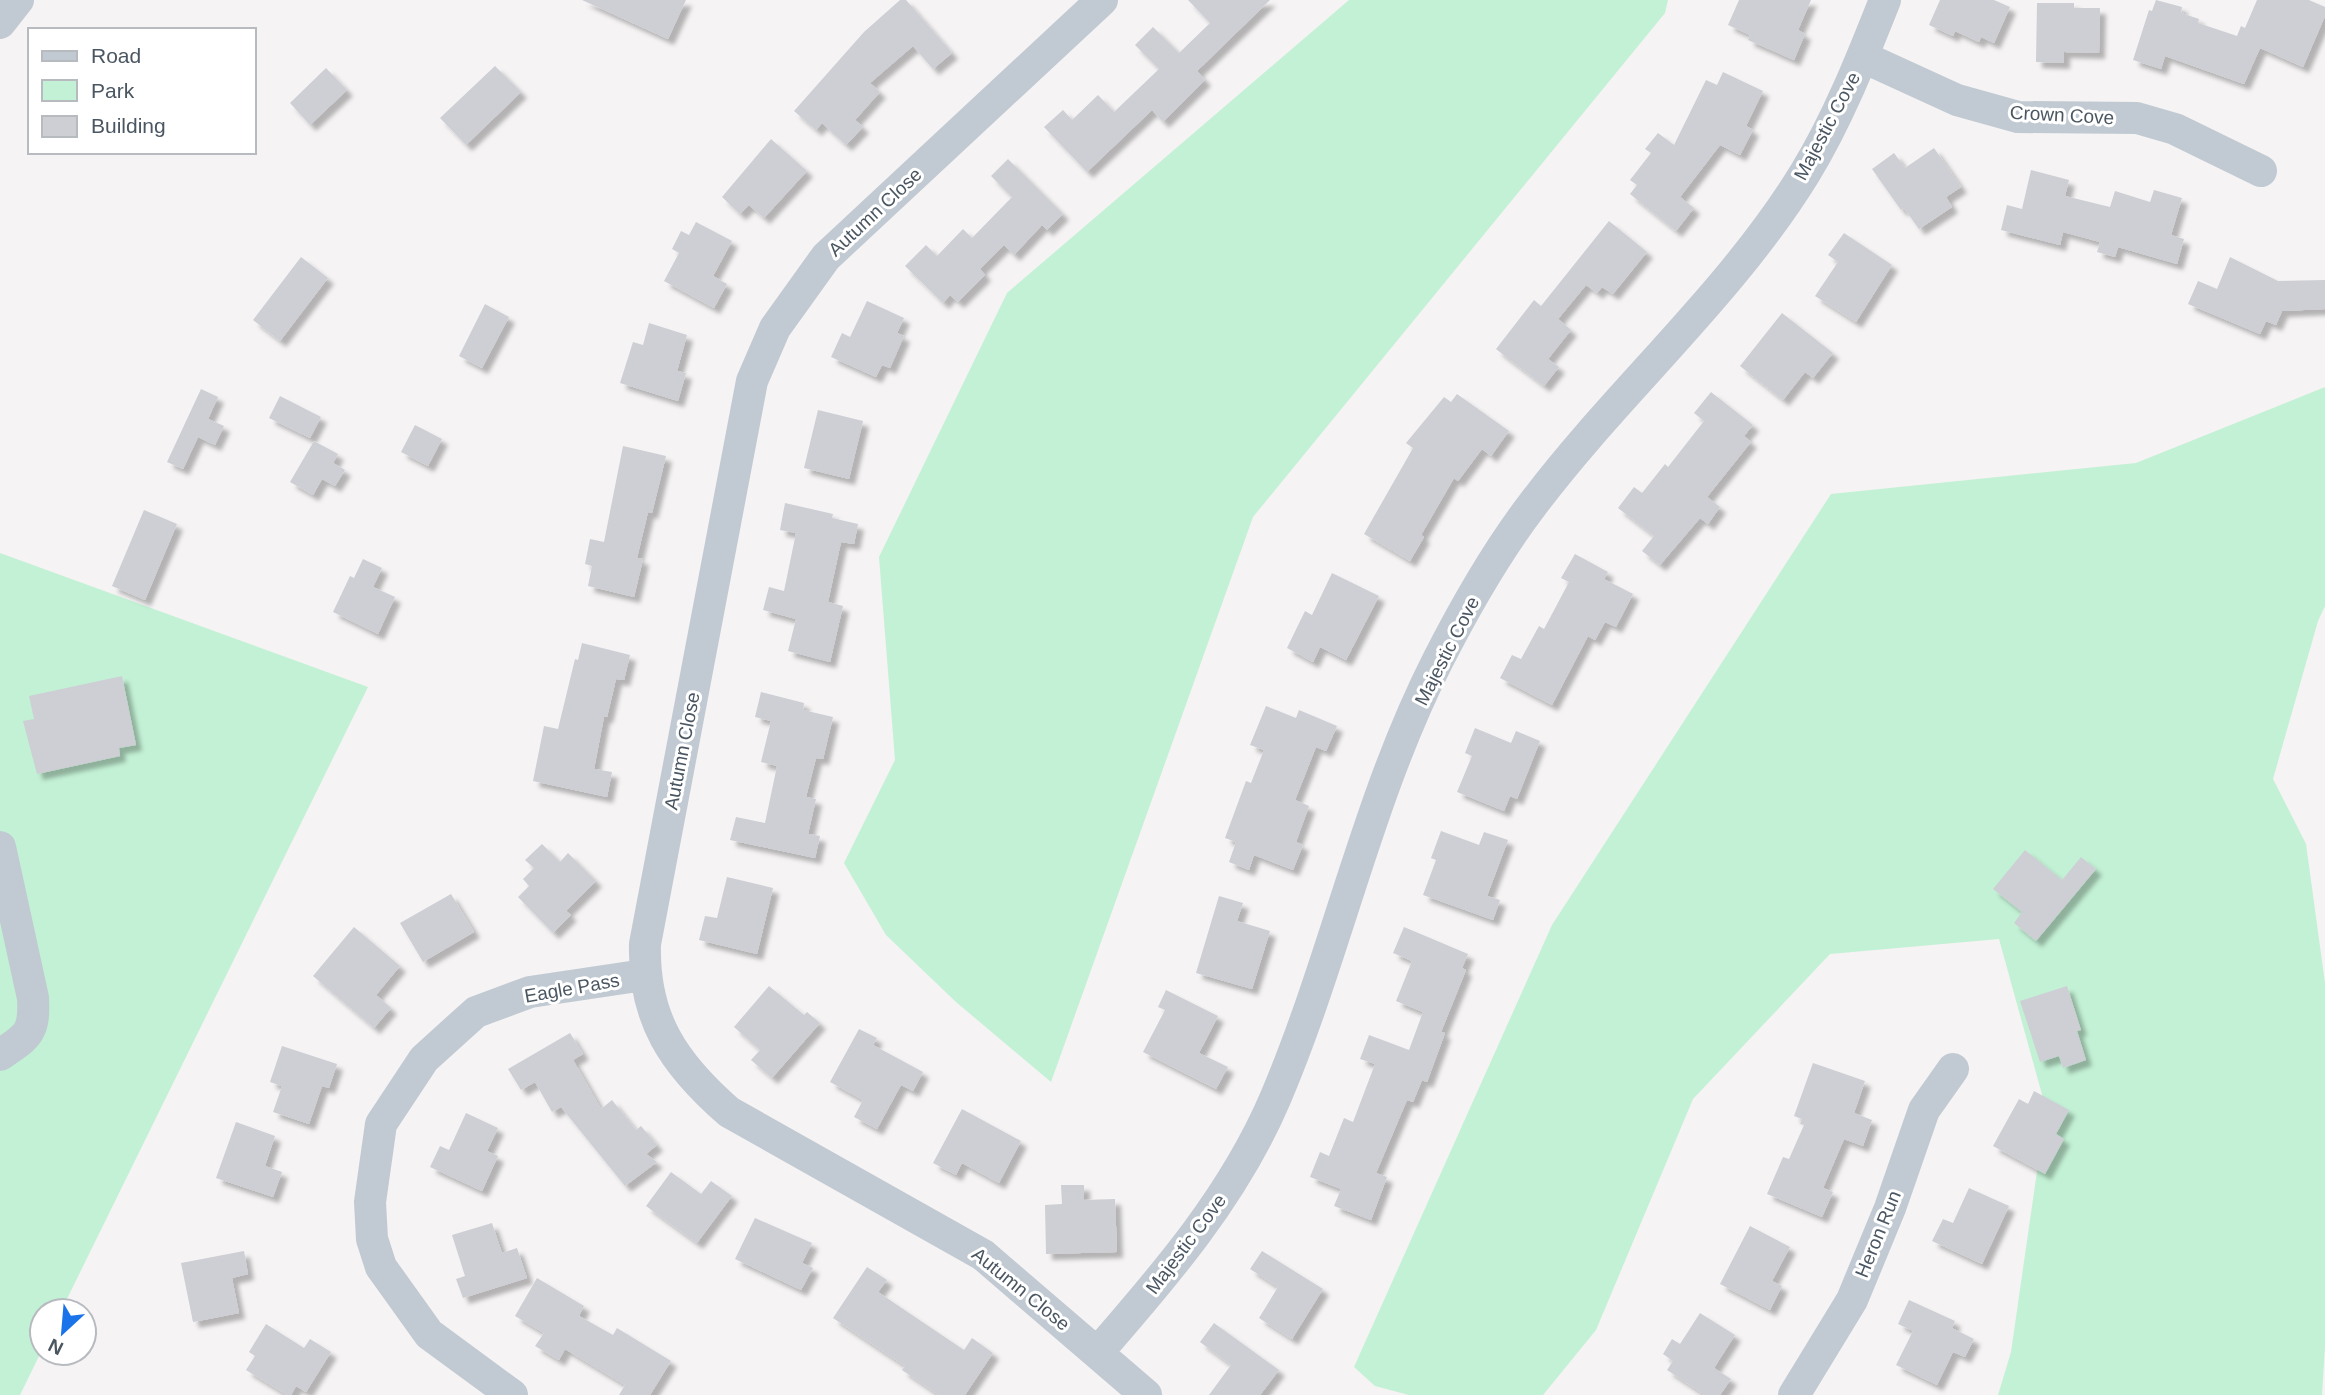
<svg xmlns="http://www.w3.org/2000/svg" width="2325" height="1395" viewBox="0 0 2325 1395" font-family="Helvetica,sans-serif">
<defs>
<filter id="shadow"><feDropShadow dx="6" dy="6" stdDeviation="2" flood-color="#0004"/></filter>
</defs>
<rect width="100%" height="100%" fill="#f5f3f3"/>
<!-- green -->
<path fill="#c3f1d5" d="M1349 0H1668L1665 13 1253 517 1051 1082 956 1002 886 935 844 863 895 760 879 557 1007 293Z
M2325 387V606L2318 621 2273 779 2306 844 2325 983V1346L2322 1395H1998L2011 1352 2046 1109 1999 939 1830 954 1693 1099 1596 1330 1543 1395H1409L1375 1386 1354 1367 1552 925 1831 494 2136 463Z
M0 553 368 687 61 1311H42V1350L20 1395H0Z"/>
<!-- building -->
<path fill="#cdcfd5" filter="url(#shadow)" d="M582 0H686L668 39Z
M900 0H906L952 53 933 69 913 46 870 83 880 92 855 120 863 127 846 145 822 123 816 130 794 111 864 32Z
M1188 0H1270L1197 71 1205 80 1163 122 1152 110 1087 172 1044 127 1063 110 1072 120 1098 95 1114 112 1159 69 1135 45 1153 27 1179 53 1210 23Z
M1739 0H1811L1798 30 1805 34 1794 60 1748 40 1750 35 1728 25Z
M1940 0H1994L2010 7 1994 43 1981 37 1979 42 1955 31 1953 36 1929 25Z
M2156 0 2182 7 2181 13 2199 19 2198 23 2237 36 2241 26 2245 28 2257 0H2309L2325 7V16L2303 67 2260 48 2244 84 2165 56 2161 69 2133 60 2149 10 2152 11Z
M2037 3H2074V8H2100L2099 53 2064 52V63L2036 62Z
M495 66 521 92 466 145 440 118Z
M326 68 347 90 310 125 290 103Z
M1723 72 1763 91 1746 126 1753 130 1740 155 1720 145 1680 197 1694 208 1676 231 1630 194 1637 185 1630 180 1651 153 1645 149 1658 133 1674 145 1706 80 1717 85Z
M771 139 807 171 764 218 749 205 740 214 722 197Z
M1934 148 1961 187 1946 197 1952 207 1919 229 1904 208 1901 210 1872 169 1894 153 1905 168Z
M1008 159 1063 214 1047 230 1042 225 1014 255 1004 245 980 269 985 275 958 302 950 295 943 303 905 266 926 245 937 256 963 229 972 238 1012 197 991 176Z
M2031 170 2069 180 2065 196 2110 207 2115 191 2150 202 2154 190 2182 198 2171 235 2184 239 2177 264 2118 247 2115 257 2097 252 2100 242 2063 232 2060 245 2001 230 2007 205 2022 209Z
M1609 221 1647 252 1613 294 1602 287 1597 293 1586 285 1558 319 1571 330 1548 359 1559 367 1544 386 1496 349 1534 300 1541 306Z
M696 222 732 241 713 276 727 284 714 308 664 281 679 253 672 249 681 231 689 235Z
M1844 233 1892 265 1856 322 1815 296 1838 262 1828 255Z
M301 257 328 278 280 341 253 320Z
M2230 257 2278 281 2325 280V309L2282 311 2276 325 2266 321 2260 334 2188 304 2198 281 2217 289Z
M867 301 904 318 897 333 904 336 890 368 882 365 876 377 831 357 842 333 850 337Z
M485 304 509 317 482 368 459 356Z
M1782 313 1833 353 1813 378 1805 372 1783 400 1740 366Z
M649 323 687 335 677 371 686 373 678 401 620 383 633 342 643 345Z
M201 389 218 397 208 419 224 426 215 445 198 437 183 469 167 462Z
M1711 392 1753 425 1744 436 1751 442 1707 497 1720 507 1708 524 1700 518 1660 565 1642 551 1654 536 1618 508 1634 487 1642 493 1665 464 1668 467 1704 421 1694 413Z
M1457 394 1509 431 1491 456 1482 449 1458 481 1454 478 1421 535 1424 537 1410 561 1364 534 1413 448 1406 443 1444 397 1451 402Z
M280 396 321 417 310 438 269 418Z
M818 410 863 421 849 479 804 468Z
M415 425 442 439 428 466 401 452Z
M314 441 338 454 333 463 345 470 335 486 322 479 313 495 290 482Z
M623 446 666 456 652 513 648 512 637 558 643 559 634 597 588 586 592 566 585 564 590 539 604 542Z
M785 503 833 514 832 518 858 524 854 544 841 542 828 602 843 606 830 662 788 651 796 619 763 610 769 587 784 591 796 533 780 530Z
M144 510 177 524 145 600 112 586Z
M1575 554 1608 572 1604 579 1633 594 1616 627 1605 622 1595 640 1588 636 1552 705 1500 678 1512 655 1521 659 1539 626 1544 629 1569 582 1561 578Z
M363 559 382 568 373 587 395 597 378 634 333 612 350 576 354 578Z
M1332 573 1379 596 1346 660 1320 647 1313 662 1287 648 1305 611 1312 615Z
M582 643 630 655 624 680 616 679 607 717H604L594 769 612 772 607 797 533 781 544 726 558 729 575 659 578 660Z
M122 676 136 745 119 748 120 756 37 774 23 721 34 719 29 696Z
M761 692 804 703 803 710 833 717 823 759 816 758 806 797 816 799 808 834 820 836 815 858 730 840 736 817 765 823 777 766 761 762 771 721 755 717Z
M1266 706 1296 718 1299 710 1337 726 1326 751 1316 747 1295 800 1309 806 1296 842 1303 845 1293 870 1254 855 1249 870 1229 862 1236 842 1225 838 1246 781 1251 783 1264 750 1250 745Z
M1475 728 1511 743 1516 731 1540 741 1517 799 1510 796 1504 811 1457 792 1472 756 1465 753Z
M1441 831 1479 845 1484 832 1508 840 1487 896 1500 900 1493 920 1423 895 1436 860 1431 858Z
M542 844 560 862 568 853 596 881 566 911 571 915 553 933 518 897 529 886 523 879 534 868 525 860Z
M2025 850 2062 880 2081 857 2096 869 2036 941 2014 923 2022 912 1993 889Z
M727 877 773 888 757 954 699 940 705 916 717 918Z
M451 894 474 932 423 962 400 923Z
M1219 896 1243 903 1237 921 1270 931 1252 989 1196 973Z
M354 927 400 966 376 995 391 1008 374 1028 313 976Z
M1404 927 1468 954 1462 968 1466 970 1441 1032 1445 1033 1427 1082 1422 1080 1413 1102 1407 1100 1376 1173 1387 1177 1371 1220 1334 1206 1341 1189 1310 1177 1320 1152 1329 1156 1344 1118 1353 1122 1375 1064 1360 1059 1369 1035 1409 1050 1423 1012 1396 1001 1412 961 1393 953Z
M769 986 804 1015 807 1012 820 1023 772 1078 751 1060 760 1050 734 1027Z
M2067 986 2081 1030 2077 1031 2086 1060 2063 1068 2059 1056 2040 1062 2020 1001Z
M1166 990 1218 1016 1199 1053 1228 1067 1216 1089 1143 1052 1165 1010 1158 1007Z
M859 1029 877 1038 873 1045 923 1072 913 1091 901 1085 877 1129 854 1117 863 1100 830 1082Z
M570 1033 583 1054 573 1060 601 1109 612 1100 636 1130 641 1126 657 1145 646 1154 657 1162 625 1186 561 1107 552 1112 535 1082 521 1090 508 1069Z
M282 1046 337 1064 329 1088 322 1086 309 1124 273 1112 282 1086 270 1082Z
M1813 1063 1865 1081 1854 1113 1872 1120 1863 1146 1844 1139 1823 1188 1833 1192 1822 1217 1767 1194 1783 1157 1789 1159 1804 1125 1800 1124 1802 1119 1794 1116Z
M2034 1091 2069 1110 2056 1134 2064 1139 2045 1174 1993 1146 2019 1099 2028 1104Z
M962 1109 1021 1141 999 1183 962 1163 956 1175 933 1163Z
M466 1113 498 1128 487 1151 498 1156 482 1191 430 1167 440 1146 449 1150Z
M236 1122 275 1136 265 1166 282 1172 273 1197 216 1178Z
M671 1172 701 1194 711 1181 732 1196 697 1243 646 1206Z
M1061 1185H1084V1200L1115 1199 1117 1252 1046 1254 1045 1205 1062 1204Z
M1969 1188 2009 1206 1982 1264 1932 1241 1943 1219 1953 1223Z
M755 1218 812 1243 802 1263 813 1268 801 1290 735 1259Z
M492 1223 502 1253 517 1248 527 1278 463 1298 456 1279 465 1276 452 1235Z
M1750 1226 1790 1247 1772 1281 1782 1286 1770 1310 1720 1284Z
M244 1251 248 1274 232 1278 239 1313 193 1322 181 1263Z
M1262 1251 1323 1289 1292 1339 1259 1318 1278 1287 1250 1269Z
M867 1267 887 1280 878 1292 909 1313 964 1350 972 1338 993 1353 965 1395H939L902 1370 905 1366 833 1318Z
M537 1278 584 1306 579 1316 613 1335 617 1328 671 1361 650 1395H619L625 1385 565 1349 559 1360 535 1346 544 1333 515 1316Z
M1909 1300 1955 1321 1952 1328 1974 1339 1965 1357 1953 1352 1937 1385 1896 1365 1913 1331 1898 1324Z
M1700 1313 1735 1335 1714 1368 1731 1379 1720 1395H1705L1667 1370 1673 1361 1663 1354 1672 1339 1680 1344Z
M1214 1323 1279 1370 1260 1395H1209L1231 1365 1200 1342Z
M266 1324 304 1348 310 1339 331 1352 306 1392 296 1386 291 1395H287L246 1370 255 1356 249 1352Z"/>
<g fill="none" stroke-linecap="round" stroke-linejoin="round">
<!-- minor -->
<path stroke="#c1cad2" stroke-width="32" d="M1102 0 826 257 775 328 752 381 645 944C643 1019 674 1064 729 1112L983 1255 1146 1395
M0 23 18 0
M1863 57 1957 100 2018 117 2137 118 2175 129 2261 171
M0 847 33 998C35 1033 28 1036 0 1055
M1098 1352C1166 1274 1234 1195 1275 1099 1336 956 1367 799 1438 660 1465 607 1497 551 1533 504 1619 390 1730 295 1805 173 1838 119 1862 58 1885 0
M512 1395 429 1334 381 1267 372 1239 370 1202 381 1124 424 1059 476 1012 530 992 644 975
M1794 1395 1852 1300 1890 1208 1924 1110 1953 1069"/>
</g>
<g text-anchor="middle" dominant-baseline="central" stroke-width="6" stroke-linejoin="round" paint-order="stroke">
<!-- street labels -->
<g font-size="19" fill="#4a5661" stroke="#fff">
<text transform="translate(2062 115) rotate(3)">Crown Cove</text>
<text transform="translate(1827 126) rotate(-62)">Majestic Cove</text>
<text transform="translate(875 212) rotate(-43)">Autumn Close</text>
<text transform="translate(1447 651) rotate(-63)">Majestic Cove</text>
<text transform="translate(682 751) rotate(-79)">Autumn Close</text>
<text transform="translate(572 988) rotate(-10)">Eagle Pass</text>
<text transform="translate(1878 1234) rotate(-68)">Heron Run</text>
<text transform="translate(1186 1244) rotate(-53)">Majestic Cove</text>
<text transform="translate(1021 1289) rotate(39)">Autumn Close</text>
</g>
</g>
<!-- legend -->
<rect x="28" y="28" width="228" height="126" fill="#ffffff" stroke="#b7bbc0" stroke-width="2"/>
<rect x="42" y="51" width="35" height="10" fill="#c1cad2" stroke="#b7bbc0" stroke-width="2"/>
<text x="91" y="63" font-size="21" fill="#4a5661">Road</text>
<rect x="42" y="80" width="35" height="21" fill="#c3f1d5" stroke="#b7bbc0" stroke-width="2"/>
<text x="91" y="98" font-size="21" fill="#4a5661">Park</text>
<rect x="42" y="116" width="35" height="21" fill="#cdcfd5" stroke="#b7bbc0" stroke-width="2"/>
<text x="91" y="133" font-size="21" fill="#4a5661">Building</text>
<!-- north arrow -->
<g transform="translate(63 1332) rotate(206)"><circle r="33" fill="#ffffff" stroke="#b7bbc0" stroke-width="2"/>
<path d="M0-5L12 26L0 18L-12 26Z" fill="#1a73e8"/>
<text y="-10" font-size="19" font-weight="bold" text-anchor="middle" fill="#4a5661">N</text>
</g>
</svg>
